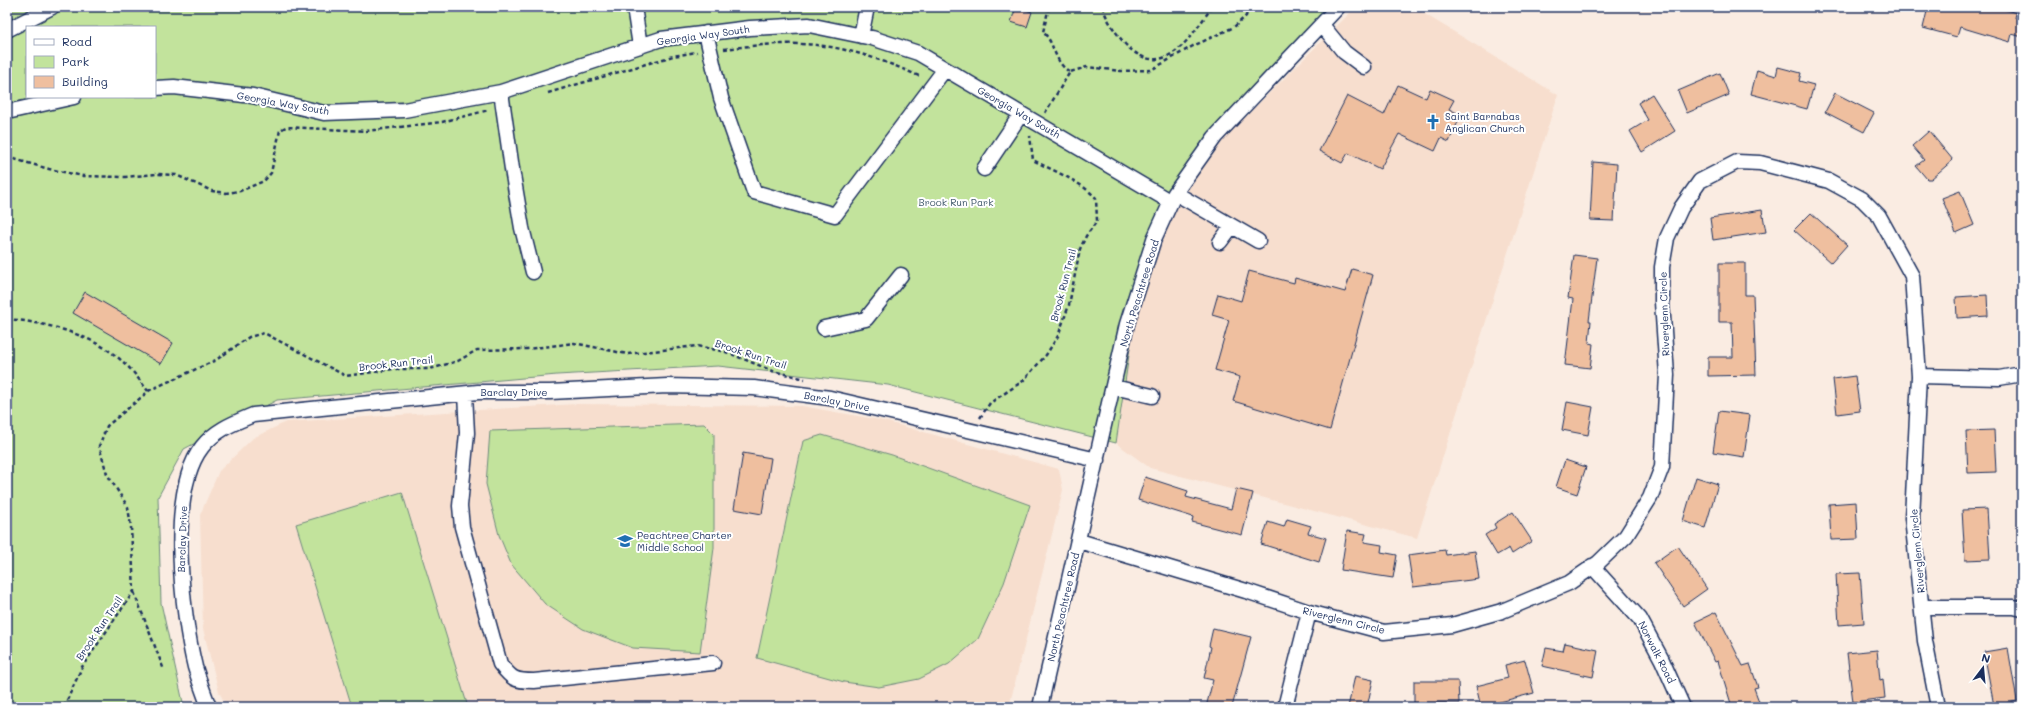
<svg xmlns="http://www.w3.org/2000/svg" width="2029" height="714" viewBox="0 0 2029 714" font-family="Mali,sans-serif">
<rect width="100%" height="100%" fill="#faece2"/>
<filter id="ink" filterUnits="userSpaceOnUse"><feTurbulence type="fractalNoise" baseFrequency=".025" numOctaves="2"/><feDisplacementMap in="SourceGraphic" scale="8" xChannelSelector="R" yChannelSelector="G"/><feConvolveMatrix kernelMatrix="1 2 1 2 8 2 1 2 1" color-interpolation-filters="sRGB"/></filter>
<g filter="url(#ink)">
<!-- built -->
<path fill="#f7dece" d="M1356 7H1413L1558 95 1417 538 1150 468 1116 443 1104 420 1143 260 1205 157Z
M577 404 802 406 880 420 1059 469 1063 490 1009 707H227L219 692 203 629 200 515 219 471 253 438 286 422Z"/>
<!-- green -->
<path fill="#c2e39c" stroke="#6e897d" fill-rule="evenodd" d="M7 7H1336L1261 87 1171 202 1143 260 1116 443 888 385 718 366 557 375 277 400 184 449 158 497 161 603 184 707H7ZM27 27H155V97H27Z
M704 424 714 434V548L700 652 633 648 583 629 545 604 511 564 499 535 486 484 490 431Z
M822 435 892 455 1030 505 1004 583 978 639 949 664 919 679 879 687 844 682 757 658 803 441Z
M402 492 468 707H352L296 524Z"/>
<!-- building -->
<path fill="#efbf9f" stroke="#1b2f5e" d="M1016 7 1032 12 1027 27 1011 22Z
M1928 7H1997L2016 13 2015 18 2022 20V37L2012 34 2010 42 1960 27 1957 37 1923 28Z
M1778 67 1801 73 1799 81 1814 85 1807 109 1751 94 1757 70 1776 76Z
M1720 73 1729 95 1687 113 1678 91Z
M1398 85 1426 98 1430 89 1454 100 1449 109 1461 115 1449 142 1441 138 1435 151 1399 134 1380 169 1348 153 1342 163 1319 151 1347 96 1384 115Z
M1835 93 1874 113 1864 132 1825 112Z
M1652 94 1675 131 1642 152 1630 131 1648 120 1638 103Z
M1929 131 1953 160 1931 179H1927L1916 166 1924 160 1912 146Z
M1593 162 1617 164 1614 221 1590 220Z
M1960 191 1974 225 1956 233 1942 198Z
M1762 210 1766 232 1713 240 1710 218Z
M1811 213 1847 245 1831 263 1794 230Z
M1574 255 1597 258 1589 321H1591L1589 343 1593 344 1590 368 1565 365 1573 299 1568 298Z
M1719 263H1745V295H1753L1756 375 1708 376V357H1733L1732 322H1719Z
M1352 269 1373 275 1330 430 1233 401 1240 377 1215 370 1229 320 1212 315 1218 294 1241 301 1249 271 1294 283 1295 278 1345 292Z
M85 292 173 343 161 364 73 313Z
M1987 295 1988 316 1957 318 1956 297Z
M1855 376 1860 411 1837 414 1833 379Z
M1567 402 1593 407 1588 435 1562 430Z
M1719 411 1750 415 1744 457 1713 452Z
M1994 430 1996 472 1968 473 1966 431Z
M743 453 771 458 762 514 734 509Z
M1565 460 1586 467 1577 494 1556 487Z
M1145 477 1188 491 1186 497 1231 509 1236 489 1253 493 1242 535 1192 522 1193 517 1138 500Z
M1696 477 1718 484 1705 528 1683 521Z
M1856 502 1858 539 1831 540 1829 504Z
M1987 509 1990 559 1965 560 1962 510Z
M1513 512 1532 541 1512 554 1509 548 1497 555 1485 535 1496 528 1494 524Z
M1287 519 1311 526 1308 533 1326 538 1319 562 1261 544 1268 522 1284 527Z
M1347 531 1366 534 1364 542 1382 545 1381 552 1397 555 1393 578 1341 570Z
M1678 546 1707 589 1683 606 1654 563Z
M1445 550 1446 555 1475 551 1479 579 1413 587 1408 555Z
M1860 573 1864 623 1839 625 1836 574Z
M1716 612 1743 666 1750 664 1758 687 1754 688 1761 707H1732L1718 661 1715 662 1695 622Z
M1213 628 1251 637 1232 707H1206L1213 680 1204 678 1211 647 1209 646Z
M1565 643 1598 650 1593 677 1542 666 1546 648 1563 651Z
M2008 648 2017 701 1994 706 1984 652Z
M1877 650 1880 680 1883 679 1885 698 1853 702 1847 653Z
M1525 660 1534 693 1481 707 1476 686 1508 678 1505 665Z
M1355 676 1373 680 1367 707H1348Z
M1414 681H1458L1459 703H1414Z"/>
<g fill="none" stroke-linecap="round" stroke-linejoin="round">
<!-- minor casing -->
<g stroke="#1b2f5e" stroke-width="17">
<path id="minor" d="M634 7 640 46
M1322 25 1344 52 1364 67
M7 30 52 7
M706 33 721 98 754 192 835 215 945 69
M861 36 867 7
M155 88 174 87 253 96 324 113 404 110 501 92 661 39 750 28 809 25 872 38 918 53 1171 202
M501 92 512 169 522 228 533 272
M7 112 74 97
M984 169 1021 114
M1175 193 1258 241
M1220 242 1232 226
M824 328 866 319 901 275
M1919 376 1999 378 2022 374
M1114 387 1152 396
M465 394 467 433 460 506 462 527 500 664C512 679 514 681 534 681L713 663
M1079 541 1246 591 1309 612 1384 632 1452 625 1502 611 1569 583 1598 563 1626 536 1650 498 1662 467 1667 375 1662 302V267L1667 238 1681 208 1700 181 1737 162 1760 163 1829 181 1862 199 1879 216 1912 276 1919 376 1912 518 1925 641 1938 707
M1592 566 1640 619 1662 660 1683 707
M1922 607H2014L2022 609
M209 707C204 694 199 680 195 667 182 614 167 492 202 447 215 430 234 423 253 415L478 392H550L667 386 754 388 830 398 1097 460
M1040 707 1127 324 1154 239 1175 193 1215 137 1338 7
M1285 707 1309 612"/>
</g>
<!-- path -->
<path stroke="#1b2f5e" stroke-width="2.5" stroke-dasharray="4 3" stroke-linecap="butt" d="M1049 7 1043 32C1056 44 1053 62 1070 72
M1103 7C1106 20 1117 34 1125 44 1164 84 1191 36 1212 7
M724 49C749 46 775 43 801 44 842 45 884 60 921 77
M548 93 673 56 697 52
M1045 113 1070 72 1087 67 1121 71 1151 70 1193 46 1234 27 1246 16 1249 7
M7 157 49 169 83 176 125 177 156 174 176 175 212 191 226 193 240 191 264 181 271 173 280 130 286 127 366 131 442 122 489 110
M7 319C45 322 94 335 122 361 132 369 140 381 148 391
M980 418 990 403 1023 381 1046 355 1058 336 1069 305 1080 249 1086 236 1097 221 1096 198C1079 180 1055 172 1033 160L1030 136
M134 592 164 670
M64 707 82 667 134 591 131 527 128 507 107 474 99 446 107 426 150 390 216 360 249 337 264 333 346 376 393 369H430L458 361 477 350 527 349 574 343 627 354 697 346 726 352 773 371 805 379"/>
<!-- minor -->
<use href="#minor" stroke="#fff" stroke-width="14"/>
</g>
</g>
<!-- icons -->
<defs>
<g id="church-bare" transform="scale(1.2)"><path d="M-1.2-6h2.4v3.5h3.3v2.4h-3.3V6h-2.4V-.1h-3.3v-2.4h3.3Z" fill="#1f6fb2" stroke="#fff" stroke-width="2.5" paint-order="stroke"/></g>
<g id="school-bare" transform="scale(1.2)"><path d="M0-5L7-2L0 1L-7-2ZM-4 1L0 2.5L4 1V4Q0 6-4 4Z" fill="#1f6fb2" stroke="#fff" stroke-width="2.5" paint-order="stroke"/></g>
</defs>
<g fill-rule="evenodd">
<use href="#church-bare" x="1433" y="122"/>
<use href="#school-bare" x="625" y="541"/>
</g>
<g text-anchor="middle" dominant-baseline="central" stroke-width="4" stroke-linejoin="round" paint-order="stroke">
<!-- street labels -->
<g font-size="10" fill="#1b2f5e" stroke="#fff">
<text transform="translate(703 35) rotate(-8)">Georgia Way South</text>
<text transform="translate(283 103) rotate(10)">Georgia Way South</text>
<text transform="translate(1019 112) rotate(30)">Georgia Way South</text>
<text transform="translate(1063 285) rotate(-75)">Brook Run Trail</text>
<text transform="translate(1139 293) rotate(-73)">North Peachtree Road</text>
<text transform="translate(1664 314) rotate(-92)">Riverglenn Circle</text>
<text transform="translate(751 354) rotate(18)">Brook Run Trail</text>
<text transform="translate(396 363) rotate(-6)">Brook Run Trail</text>
<text x="514" y="392">Barclay Drive</text>
<text transform="translate(837 401) rotate(11)">Barclay Drive</text>
<text transform="translate(182 539) rotate(-88)">Barclay Drive</text>
<text transform="translate(1917 551) rotate(-95)">Riverglenn Circle</text>
<text transform="translate(1063 607) rotate(-77)">North Peachtree Road</text>
<text transform="translate(1344 620) rotate(14)">Riverglenn Circle</text>
<text transform="translate(99 628) rotate(-56)">Brook Run Trail</text>
<text transform="translate(1657 652) rotate(63)">Norwalk Road</text>
</g>
<!-- poi labels -->
<g font-size="10" fill="#1b2f5e" stroke="#fff" text-anchor="start">
<text x="1445" y="116">Saint Barnabas<tspan x="1445" dy="12">Anglican Church</tspan></text>
<text x="637" y="535">Peachtree Charter<tspan x="637" dy="12">Middle School</tspan></text>
</g>
<!-- park labels -->
<g font-size="10" fill="#455c6e" stroke="#fff">
<text x="956" y="202">Brook Run Park</text>
</g>
</g>
<!-- margin -->
<rect width="2029" height="714" fill="none" stroke="#fff" stroke-width="24"/>
<rect x="12" y="12" width="2005" height="690" fill="none" stroke="#1b2f5e" stroke-width="1.5" filter="url(#ink)"/>
<!-- legend -->
<rect x="26" y="26" width="130" height="72" fill="#ffffff" stroke="#a4acbf"/>
<rect x="34" y="39" width="20" height="6" fill="#ffffff" stroke="#a4acbf"/>
<text x="62" y="46" font-size="12" fill="#1b2f5e">Road</text>
<rect x="34" y="56" width="20" height="12" fill="#c2e39c" stroke="#a4acbf"/>
<text x="62" y="66" font-size="12" fill="#1b2f5e">Park</text>
<rect x="34" y="76" width="20" height="12" fill="#efbf9f" stroke="#a4acbf"/>
<text x="62" y="86" font-size="12" fill="#1b2f5e">Building</text>
<!-- north arrow -->
<g transform="translate(1983 668) rotate(16)" stroke="#ffffff" stroke-width="3" paint-order="stroke">
<path d="M0-3L7 15L0 10L-7 15Z" fill="#1b2f5e"/>
<text y="-6" font-size="11" font-weight="bold" text-anchor="middle" fill="#1b2f5e">N</text>
</g>
</svg>
